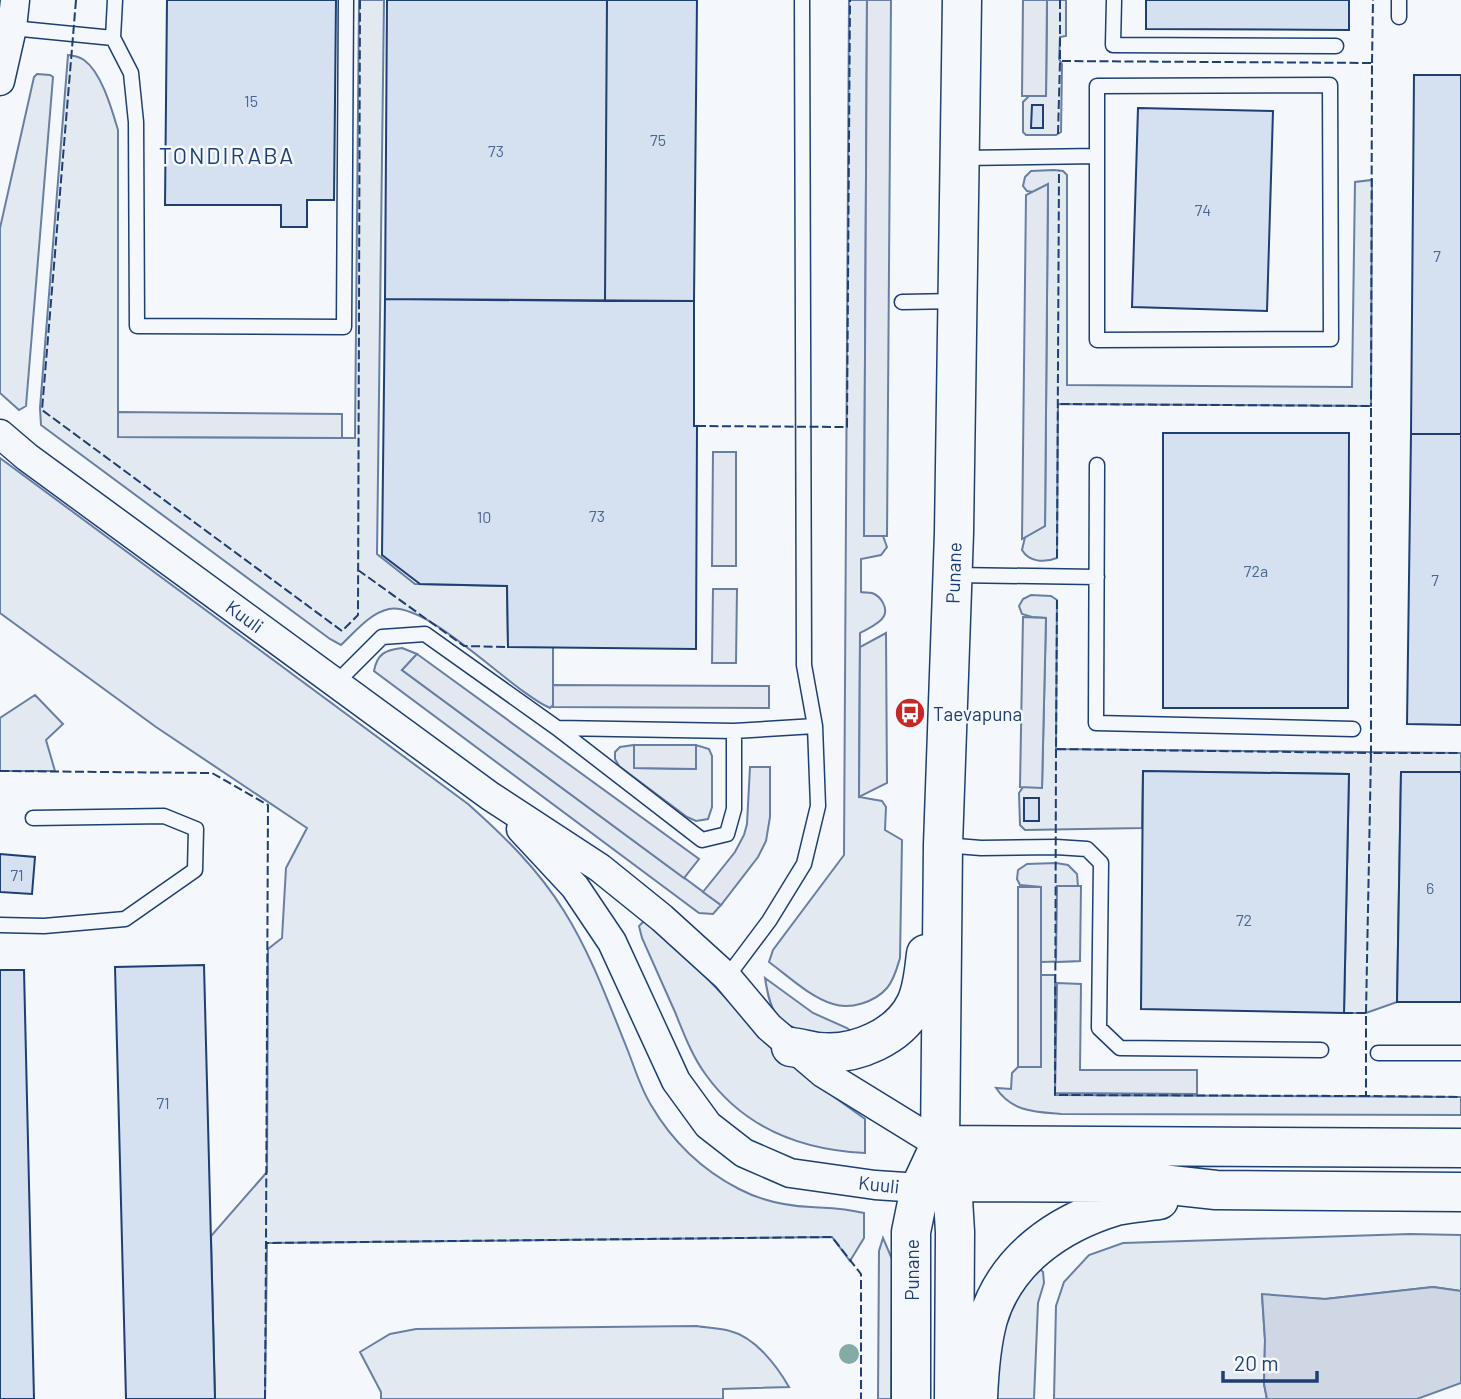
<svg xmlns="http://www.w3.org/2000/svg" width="1461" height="1399" viewBox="0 0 1461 1399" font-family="Barlow,sans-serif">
<rect width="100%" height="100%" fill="#f4f7fb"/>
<!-- green -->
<path fill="#e3e9f0" stroke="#687fa3" stroke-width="2" d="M359 0H384L377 554 415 584 507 586 508 646 553 647V705L550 708C511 691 429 602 389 609 370 613 355 632 341 645L330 639 41 425 40 408 68 55C74 56 79 56 84 60 102 73 112 110 118 130V437L355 438Z
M849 0H867L864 535 883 536 887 547 881 555 861 559V592C864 593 869 592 872 593 881 596 888 608 884 616 880 624 867 629 860 633L859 797 882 801 886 807 885 830 902 840 900 958C897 968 894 980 887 988 875 1002 850 1010 833 1004 810 997 788 976 769 962L773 950 844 855Z
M1047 0H1066V36L1060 37 1059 59 1062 64 1061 132 1056 135H1026L1023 132V102L1029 96H1046Z
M37 74 50 75 53 77 26 406 19 410 0 393V228L34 77Z
M1054 170 1063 171 1067 175V385L1352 387 1355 182 1372 180 1371 406 1058 404 1057 558C1044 563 1029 562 1022 550L1025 537 1045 526 1048 185 1033 192 1027 191 1023 186 1025 177 1031 171Z
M0 458 468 804C504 836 538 869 564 911 591 954 609 1004 628 1051 635 1069 641 1089 651 1105 672 1141 702 1170 739 1189 760 1200 787 1206 811 1207 830 1208 845 1208 864 1213V1238L850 1261 832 1237 267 1243 265 1399H215L211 1236 267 1172 268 949 282 938 286 868 307 828 156 727 0 613Z
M1031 595 1051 596 1057 600 1056 749 1461 753V772H1401L1397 1002 1366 1013H1344L1349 774 1143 771 1142 828 1025 830 1020 825 1019 793 1023 787H1042L1046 618 1032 617 1022 614 1019 606 1023 599Z
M402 648 417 654 402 670 721 905 713 914 699 913 374 671C377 654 385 650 402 648Z
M35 695 63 724 46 740 55 771H0V718Z
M634 745 635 768 696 769V745L709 749 712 756V807L708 819 696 821 687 817 619 766 615 759V752L620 747Z
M1056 863 1068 865 1077 874 1078 886H1057L1080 961 1041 962V887L1020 885 1017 879 1018 870 1027 864Z
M649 921 686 956 774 1049 823 1089 865 1119V1153C801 1150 745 1129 706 1075 692 1056 684 1034 675 1012 664 987 653 963 642 938L639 926 643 922Z
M1041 975H1055V1095L1461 1097V1115L1061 1114C1035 1112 1012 1112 996 1088L1011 1089 1012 1073 1018 1067 1041 1066Z
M765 978 813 1013 847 1028 856 1035C833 1038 827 1038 806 1032 774 1023 770 1009 765 978Z
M1410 1234 1461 1235V1291L1433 1287 1325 1299 1262 1295 1265 1340 1264 1384 1267 1399H1054L1056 1306 1064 1282 1089 1255 1123 1243Z
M883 1238 892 1259 891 1399H878L879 1251Z
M1037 1266 1043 1272 1044 1283 1038 1303 1034 1399H991L1001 1320Z
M697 1326C707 1328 719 1328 730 1331 755 1337 777 1366 789 1387L723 1389V1399H381V1392L360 1352 390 1334 416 1329Z"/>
<!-- parking -->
<path fill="#e3e8f0" stroke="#687fa3" stroke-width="2" d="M867 0H891L887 536H864Z
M1023 0H1047L1046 96H1022Z
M1048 184 1045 526 1022 539 1026 195Z
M118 412 342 414V438L118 437Z
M713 452H736V566H712Z
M713 589H737L736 663H712Z
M1023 617 1046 618 1042 788 1020 787Z
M886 633 887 783 859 797 860 647Z
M417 654 699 859 684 878 402 670Z
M553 685 769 686V708L553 707Z
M634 745H696V769L634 768Z
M750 767H770V817L766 841 758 857 721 905 703 892 735 852 744 835 747 824Z
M1057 886H1081L1080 961 1056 962Z
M1018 887H1041V1067H1018Z
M1057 983 1081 984 1080 1070H1197V1094L1055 1093Z"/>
<!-- water -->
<path fill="#cfd7e4" stroke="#687fa3" stroke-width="2" d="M1433 1287 1461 1291V1383L1417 1399H1267L1264 1384 1265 1340 1262 1294 1325 1299Z"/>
<!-- building -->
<path fill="#d5e0f0" stroke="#1d3f73" stroke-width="2" d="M167 0H336L334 200H307V227H281V205H165Z
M387 0H607L605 301 385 299Z
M607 0H697L694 301H605Z
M1146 0H1349V30L1146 29Z
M1414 75H1461V434H1411Z
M1032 105H1043V128H1031Z
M1138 108 1273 111 1267 311 1132 307Z
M385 299 694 301V426H697L696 649 508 647 507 586 420 584 382 555Z
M1163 433H1349L1348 708H1163Z
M1411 434H1461V725L1407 724Z
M1143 771 1349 774 1344 1013 1141 1009Z
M1401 772H1461V1002H1397Z
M1024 798H1039V821H1024Z
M0 854 35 857 32 894 0 892Z
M204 965 215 1399H126L115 967Z
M0 970H24L34 1399H0Z"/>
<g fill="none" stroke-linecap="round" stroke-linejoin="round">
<!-- lane casing -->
<g stroke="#1d3f73" stroke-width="17">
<path id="lane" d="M115 0 113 38 131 73 136 122 137 326 344 327 346 0
M1114 0 1113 45 1336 46
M1399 17V0
M12 28 113 38
M962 158 1097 156V86L1330 85 1331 339 1097 340V156
M902 302 957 301
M1097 465 1096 723 1353 729
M955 575 1097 577
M336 683 382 637 425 634 557 728 734 731 815 726
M557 728 702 840 727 834 734 809V731
M944 845 981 848 1056 847 1087 849 1101 863 1099 1028 1120 1048 1321 1050
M0 925 44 926 125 919 195 870 196 829 164 816 33 818
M727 977 769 921 804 864 818 806 815 726 804 665 802 0
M1378 1053H1461"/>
</g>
<!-- street casing -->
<g stroke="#1d3f73" stroke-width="31">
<path id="street" d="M0 81 12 28 15 0
M0 434 27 457 490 796 600 868 662 918 727 977 769 1027 823 1073 940 1145
M521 829 575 887 612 942 676 1081 708 1125 744 1153 790 1173 875 1185 920 1188 937 1185"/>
</g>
<!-- secondary casing -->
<g stroke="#1d3f73" stroke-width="41">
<path id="secondary" d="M791 1047C800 1048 810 1051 819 1052 855 1056 900 1037 916 1003 923 988 924 970 926 954
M940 1145 1461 1148
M952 1182 1152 1183 1216 1190 1461 1192
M911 1399V1232L920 1188 940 1145
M954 1399 955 1232 952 1182 940 1145 943 845 954 533 962 0
M978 1399C979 1372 981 1345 988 1319 1006 1259 1059 1223 1116 1206 1130 1203 1145 1202 1159 1200"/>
</g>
<!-- lane -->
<use href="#lane" stroke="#f4f7fb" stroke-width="14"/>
<!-- street -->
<use href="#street" stroke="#f4f7fb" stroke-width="28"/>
<!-- secondary -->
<use href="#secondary" stroke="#f4f7fb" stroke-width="38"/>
<!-- fence -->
<path stroke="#1d3f73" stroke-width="2" stroke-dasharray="9 3.5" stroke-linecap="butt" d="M76 0 42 410 342 631 358 615 360 0
M1060 0V61
M1372 63 1373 0
M1058 134 1060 61 1372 63 1371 406
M697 426 847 427 850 0
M1057 558 1059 170
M358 570 464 646 508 647
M1057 600 1056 749 1371 753V406L1058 404
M1056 749 1055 1095 1366 1096
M0 771 212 773 268 805 266 1243
M1344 1013H1366V1096L1461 1097
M1366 1013 1371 753H1461
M265 1399 266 1243 832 1237 861 1274V1399"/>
</g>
<!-- trees -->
<circle fill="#86aba6" cx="849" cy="1354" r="10"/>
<!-- icons -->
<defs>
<g id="bus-disc" transform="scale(1.575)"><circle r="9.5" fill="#c62828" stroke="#f4f7fb"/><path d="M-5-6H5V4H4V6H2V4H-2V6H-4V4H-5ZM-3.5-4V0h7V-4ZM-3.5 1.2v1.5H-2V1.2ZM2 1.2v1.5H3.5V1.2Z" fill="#fff"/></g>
</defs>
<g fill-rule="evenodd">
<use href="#bus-disc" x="910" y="713"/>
</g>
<g text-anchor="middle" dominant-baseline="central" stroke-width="5" stroke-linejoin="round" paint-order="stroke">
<!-- number labels -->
<g font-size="16" fill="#4b6792">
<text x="251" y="100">15</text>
<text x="658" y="139">75</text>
<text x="496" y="150">73</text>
<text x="1203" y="209">74</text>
<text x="1437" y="255">7</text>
<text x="597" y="515">73</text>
<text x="484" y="516">10</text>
<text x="1256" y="570">72a</text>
<text x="1435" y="579">7</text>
<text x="17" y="874">71</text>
<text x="1430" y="887">6</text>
<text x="1244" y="919">72</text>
<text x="163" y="1102">71</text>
</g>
<!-- street labels -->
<g font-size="19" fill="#1d3f73" stroke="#f4f7fb">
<text transform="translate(953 573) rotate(-88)">Punane</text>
<text transform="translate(245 616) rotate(36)">Kuuli</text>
<text transform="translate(879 1184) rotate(6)">Kuuli</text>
<text transform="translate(911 1270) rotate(-90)">Punane</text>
</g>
<!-- poi labels -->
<g font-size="19" fill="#1d3f73" stroke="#f4f7fb" text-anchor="start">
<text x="933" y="713">Taevapuna</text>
</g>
<!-- quarter labels -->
<g font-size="23" letter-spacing="2" fill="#1d3f73" stroke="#f4f7fb">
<text x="227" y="155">TONDIRABA</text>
</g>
</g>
<!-- scale -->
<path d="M1223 1371v10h94v-10" fill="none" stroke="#1d3f73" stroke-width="3.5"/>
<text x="1234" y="1371" font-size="21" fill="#1d3f73" stroke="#f4f7fb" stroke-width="5" paint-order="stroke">20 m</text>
</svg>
